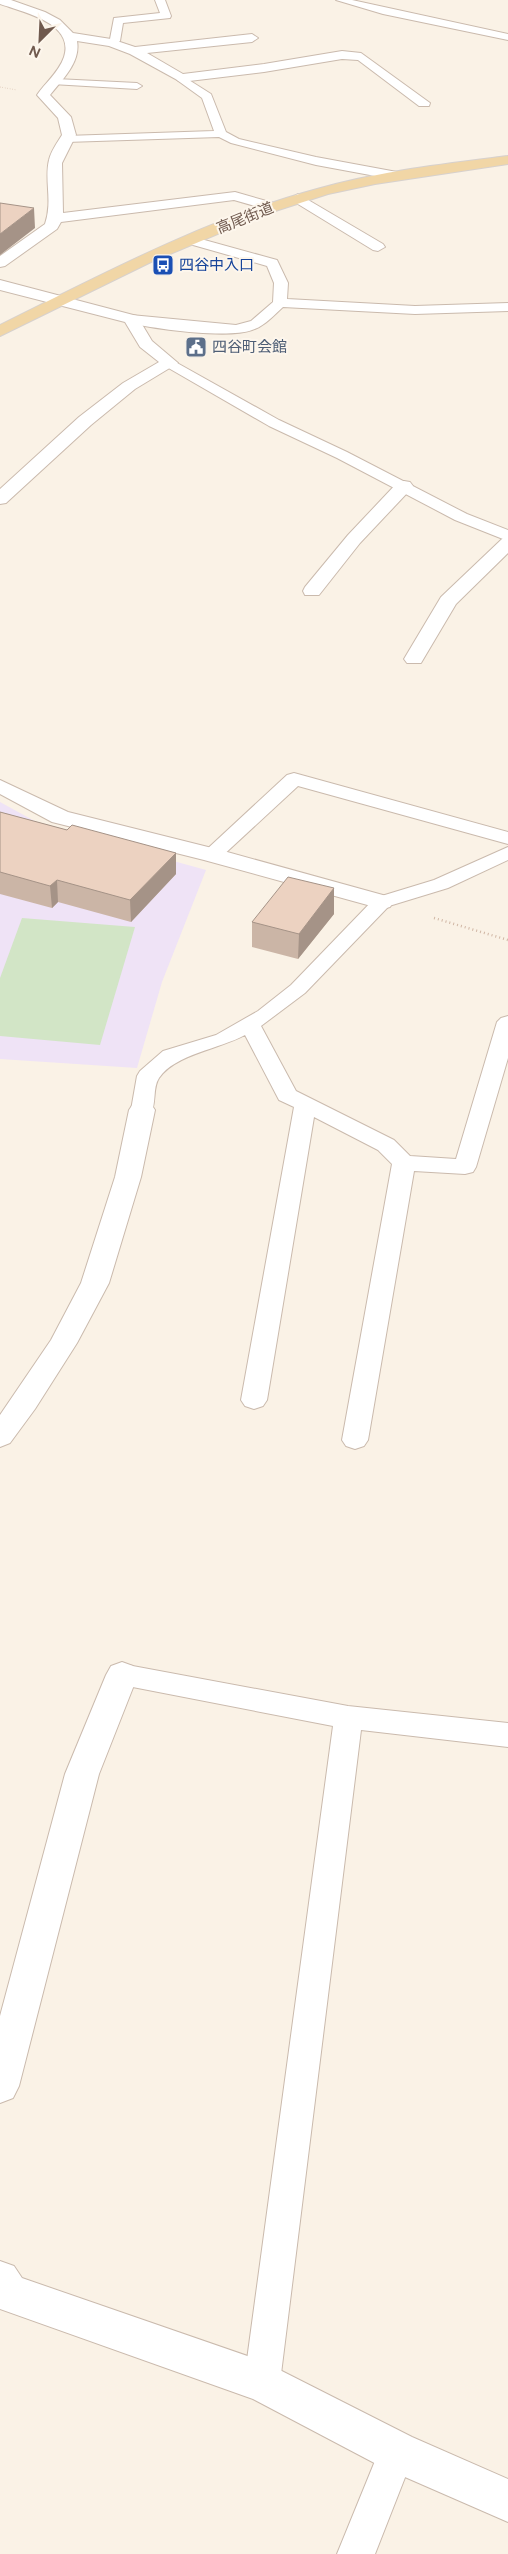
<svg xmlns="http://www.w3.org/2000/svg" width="508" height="2554" viewBox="0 0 508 2554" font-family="Figtree,'Noto Sans JP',sans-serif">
<rect width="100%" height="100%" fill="#faf2e6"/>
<!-- education -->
<path fill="#efe3f6" d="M0 802 40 824 206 870 162 982 137 1068 0 1059Z"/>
<!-- green -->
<path fill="#d2e5c6" d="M22 918 135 927 100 1045 0 1036V978Z"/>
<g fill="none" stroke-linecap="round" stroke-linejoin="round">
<!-- lane casing -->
<g stroke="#cabaad" stroke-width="2">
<path id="lane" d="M155 0H165L171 16 170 18 123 23 120 41 115 45H107L106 43 110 39 114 18 160 13Z
M336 0H352L508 34V40L383 14Z
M181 75 211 94 226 132 239 139 316 157 397 172 403 176 397 180 316 165 231 143 219 137 66 142 60 139 66 136 214 131 202 98 177 80 176 78Z
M56 79 137 83 142 86 137 89 52 84 51 82Z
M190 236 277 260 288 283 287 299 415 306 508 303V311L415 314 283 307C274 315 265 326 252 330 228 339 153 329 126 322L124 319 131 315 236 325 251 321 273 302 274 283 267 266 186 243 184 240Z
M170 359 279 420 347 452 467 514 508 530V541L455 520 337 458 269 426 165 366 163 363Z
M294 773 508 832V844L298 786 219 859H205L202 855 205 851 287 775Z
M508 847V860L448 888 389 906 305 993 261 1026 296 1091 394 1140 410 1156 456 1159 497 1022 501 1018 508 1016V1058L476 1167 473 1172 465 1174 414 1171 368 1440 364 1446 355 1449 346 1446 342 1440 392 1164 378 1150 314 1117 267 1400 263 1406 254 1409 245 1406 241 1400 294 1107 279 1100 245 1035C220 1049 175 1054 159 1078 152 1088 157 1104 150 1115L142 1117 134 1115 131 1110 137 1076 140 1071 163 1051 216 1035 258 1011 291 985 375 898 434 880Z
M122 1664 348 1706 508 1723V1747L361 1730 280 2382 275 2395 262 2400 249 2395 244 2382 333 1726 112 1683 108 1675 112 1667Z
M397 2434 410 2439 415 2452 375 2554H337L384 2439Z"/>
</g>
<!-- street casing -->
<g stroke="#cabaad" stroke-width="2">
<path id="street" d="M0 0H11L45 12 60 20 73 33 111 39 135 47 252 34 258 38 252 42 147 53 183 74 264 64 342 51 361 53 430 103 429 106H419L358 60 342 59 264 72 181 82 130 54 109 46 77 41C81 62 62 80 50 95L71 117 76 135 62 163 63 213 235 192 277 204 279 207 272 211 234 200 61 222 57 229 5 266 0 267V256L45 224C53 201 44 180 49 160 51 151 57 143 62 135L58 118 37 95C45 83 59 72 64 57 75 23 23 12 0 4Z
M298 194 383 244 385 247 378 251 373 250 293 201 291 198Z
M0 280 137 316 152 341 178 363 135 389 91 425 6 503 0 504V489L79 417 123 383 159 362 140 347 125 322 0 290Z
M404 481 410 482 413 486 410 490 360 543 319 595H305L303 591 305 587 348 535 398 482Z
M508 537V553L456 604 421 663H407L404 659 441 597 502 539Z
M0 780 68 812 220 850 390 897 393 902 390 907 382 909 204 860 52 822 0 794Z
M142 1102 151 1104 155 1110 141 1177 109 1283 77 1343 35 1409 10 1443 0 1447V1415L51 1340 81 1283 115 1177 129 1110 133 1104Z
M122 1662 133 1666 138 1675 99 1774 19 2086 13 2098 0 2103V2016L65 1774 106 1675 111 1666Z
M0 2261 14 2266 22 2278 262 2361 412 2437 508 2479V2522L382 2467 253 2399 0 2309Z"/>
</g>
<!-- primary casing -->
<g stroke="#d7d1cd" stroke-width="2">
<path id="primary" d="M508 156V164L375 184 328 194 263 215 151 262 0 336V325C103 274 206 219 317 189 380 171 444 164 508 156Z"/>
</g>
<!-- path-far1 -->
<path stroke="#d0b6a4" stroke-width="1" stroke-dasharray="0.5 2" stroke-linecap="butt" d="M0 87 17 90"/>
<!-- path -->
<path stroke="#d0b6a4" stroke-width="2.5" stroke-dasharray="1 3" stroke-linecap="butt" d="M434 918 508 940"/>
<!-- lane -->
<use href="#lane" fill="#fff" fill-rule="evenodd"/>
<!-- street -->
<use href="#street" fill="#fff" fill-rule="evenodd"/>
<!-- primary -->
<use href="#primary" fill="#f1d6a6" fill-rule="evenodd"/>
</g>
<!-- wall -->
<path fill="#cbb5a6" d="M0 812 67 830 176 853V874L131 922 58 902 52 908 0 894Z
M334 888V914L298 959 252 947V922Z"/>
<!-- shaded-wall -->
<path fill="#a59387" d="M34 208 35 228 0 255V234Z
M176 853V874L131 922 130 900Z
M57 880 58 902 52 908 50 886Z
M334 888V914L298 959 299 934Z"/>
<!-- building -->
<path fill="#ecd2c1" stroke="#a59387" d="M0 203 34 208 0 234Z
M0 812 67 830 72 825 176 853 130 900 57 880 50 886 0 872Z
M288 877 334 888 299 934 252 922Z"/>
<!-- icons -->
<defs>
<g id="bus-square" transform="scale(1.125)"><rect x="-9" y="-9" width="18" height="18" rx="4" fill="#1a4fb4" stroke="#fdf6ec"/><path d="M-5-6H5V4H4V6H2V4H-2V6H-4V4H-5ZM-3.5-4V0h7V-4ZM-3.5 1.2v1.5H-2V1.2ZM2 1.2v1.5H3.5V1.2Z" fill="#fff"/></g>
<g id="civic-square" transform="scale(1.125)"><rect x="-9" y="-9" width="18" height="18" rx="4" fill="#5c6f8a" stroke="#fdf6ec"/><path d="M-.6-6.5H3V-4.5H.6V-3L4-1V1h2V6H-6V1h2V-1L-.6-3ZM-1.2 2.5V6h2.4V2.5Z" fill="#fff"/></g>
</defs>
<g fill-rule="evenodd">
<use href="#bus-square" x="163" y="265"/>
<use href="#civic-square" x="196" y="347"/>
</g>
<g text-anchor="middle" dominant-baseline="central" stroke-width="4" stroke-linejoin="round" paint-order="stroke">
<!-- far-street labels -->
<g font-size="15" fill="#705a4e" stroke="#fdf6ec">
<text transform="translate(245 218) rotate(-22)">高尾街道</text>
</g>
<!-- far-transit labels -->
<g font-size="15" fill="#164399" stroke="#fdf6ec" text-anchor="start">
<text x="179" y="265">四谷中入口</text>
</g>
<!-- far-service labels -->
<g font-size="15" fill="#4e5e75" stroke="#fdf6ec" text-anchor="start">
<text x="212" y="347">四谷町会館</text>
</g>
</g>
<!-- north arrow -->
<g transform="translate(40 40) rotate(204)" stroke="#fdf6ec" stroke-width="4" paint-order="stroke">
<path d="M0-4L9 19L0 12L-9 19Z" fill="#705a4e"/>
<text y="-8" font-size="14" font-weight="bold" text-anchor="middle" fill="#705a4e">N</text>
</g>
</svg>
